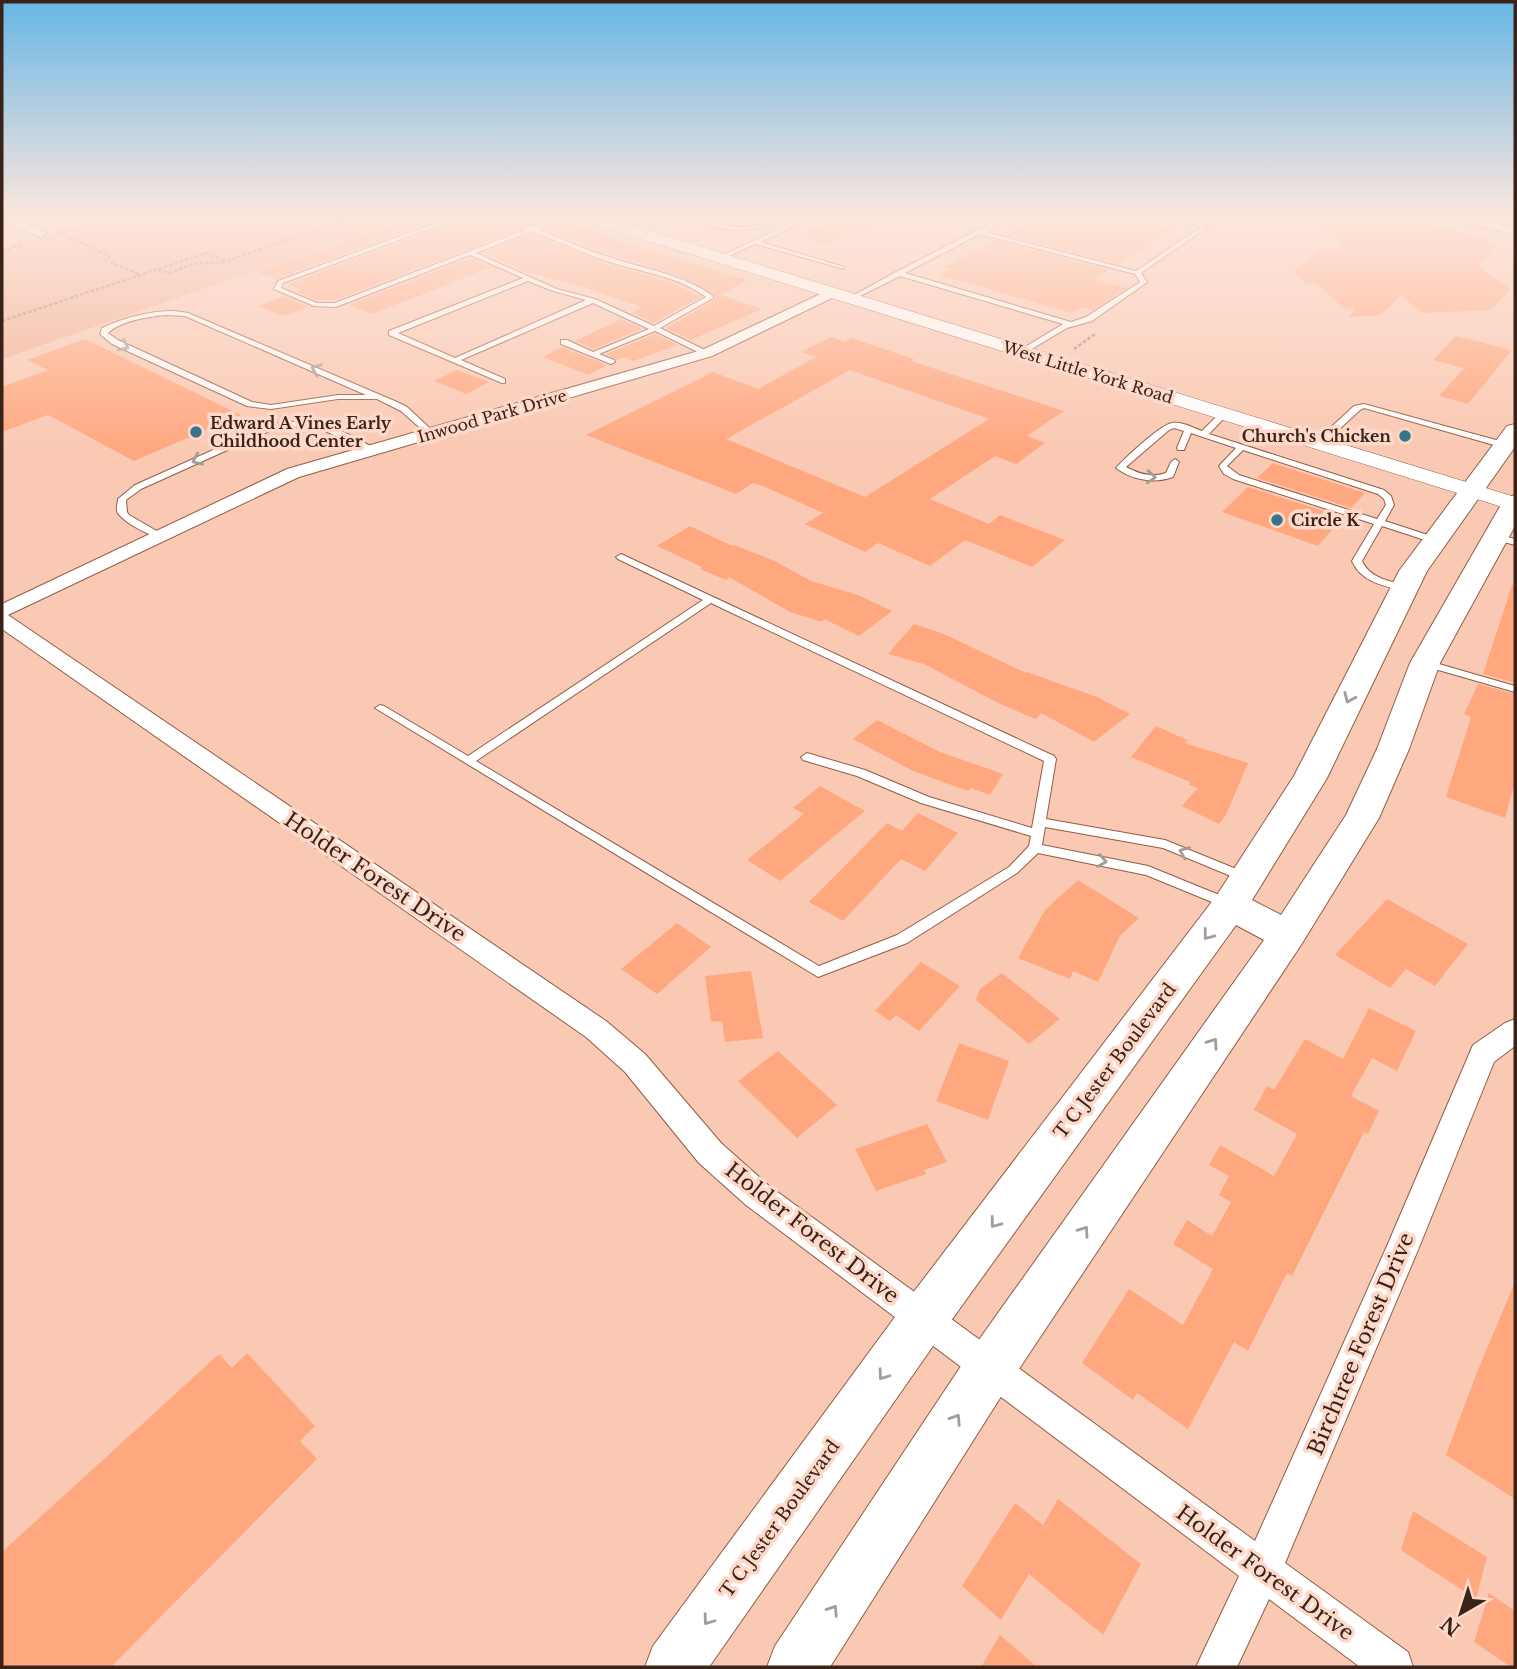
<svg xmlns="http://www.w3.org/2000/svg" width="1517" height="1669" viewBox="0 0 1517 1669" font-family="'Libre Baskerville',serif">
<rect width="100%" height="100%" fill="#fac9b3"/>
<!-- green -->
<path fill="#f2b295" d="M109 215H415L2 359V246L22 240 25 242Z"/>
<!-- building -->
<path fill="#ffa880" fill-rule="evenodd" d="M420 215H449L276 279 257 272Z
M843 215H888L826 245 797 236Z
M1040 215H1122L1176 228 1119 264 1005 235Z
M1337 215 1356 218 1359 215H1385L1486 238 1483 240 1498 244 1479 267 1510 289 1491 310 1422 313 1401 296 1381 315 1348 317 1355 310 1343 307 1316 284H1307L1293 272 1322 248 1345 247 1322 227Z
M478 217 494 222 499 220 520 229 336 300H318L296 292 301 290 288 284 463 219Z
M564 221 610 236 607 237 748 280 720 295 762 309 691 340 666 328 714 300V294L679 276 606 253 545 229Z
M532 234 608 264 670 282 701 297 654 323 632 313 642 307 583 287 521 270 483 253Z
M995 240 1109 270 1094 279 1126 288 1093 310 1082 307 1072 313 940 275 951 269 945 267Z
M470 258 492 267 372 314 349 305Z
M284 296 309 307 283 316 258 306Z
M621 319 642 329 593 349 575 341Z
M655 334 678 345 633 361 624 357 617 360 606 354Z
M1456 336 1512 350 1468 404 1439 396 1464 368 1433 360Z
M831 337 845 342 851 338 914 359 911 361 1064 411 1027 436 1045 443 1016 464 995 456 930 499 989 524 1000 515 1065 540 1032 567 965 540 930 566 878 543 865 552 805 524 823 513 763 486 753 483 736 494 586 435 713 372 758 389 816 357 801 352ZM850 370 989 419 865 497 726 439Z
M85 339 241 415 134 461 48 415 2 432V387L48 370 27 360Z
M562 347 607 365 589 375 543 357Z
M457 370 489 382 466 394 434 381Z
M1273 463 1365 493 1351 508 1257 478Z
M1248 487 1343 517 1318 546 1222 512Z
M690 526 732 546 734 545 775 561 811 581 858 595 892 611 859 636 824 619 822 622 790 612 729 577 726 580 700 569 702 567 657 546Z
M1512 585H1515V683L1483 674Z
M914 624 944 634 1026 673 1027 672 1097 697 1130 714 1094 742 1041 713 1036 719 1000 704 924 664 888 654Z
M1478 684 1515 694V782L1505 818 1446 797 1471 717 1464 714Z
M877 720 940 752 1003 774 990 795 971 788 968 791 913 771 853 739Z
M1156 726 1187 740 1185 743 1248 763 1226 815 1219 824 1182 806 1198 788 1189 785 1190 782 1131 757Z
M820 786 865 811 780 881 747 860 804 814 793 808Z
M918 813 958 833 925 871 901 859 843 921 809 902 887 823 902 831Z
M1078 880 1139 918 1120 936 1098 982 1073 971 1070 979 1018 958 1045 910Z
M1387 899 1468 944 1435 986 1406 969 1390 988 1335 955Z
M677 923 711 947 657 994 621 969Z
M921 962 960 986 919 1031 896 1015 890 1021 875 1011Z
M751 971 763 1038 725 1042 722 1021 711 1022 705 976Z
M1002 973 1060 1019 1029 1044 976 1000 980 989Z
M1369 1008 1416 1031 1397 1071 1372 1058 1351 1096 1379 1111 1368 1134 1364 1132 1292 1276 1287 1273 1248 1351 1234 1342 1188 1429 1137 1393 1133 1400 1082 1363 1129 1289 1183 1325 1213 1269 1173 1244 1187 1220 1212 1236 1231 1202 1219 1195 1229 1176 1209 1165 1220 1145 1274 1176 1297 1134 1254 1110 1267 1086 1274 1090 1305 1039 1343 1059Z
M959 1043 1009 1061 988 1120 936 1101Z
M778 1051 837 1105 797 1138 738 1081Z
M927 1124 947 1162 924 1170 926 1174 876 1191 855 1149Z
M1515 1282V1499L1446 1455 1477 1372Z
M247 1353 315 1426 300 1441 317 1459 111 1667H2V1552L219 1354 232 1368Z
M1058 1499 1141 1564 1103 1635 1029 1574 1001 1620 962 1586 1015 1503 1043 1525Z
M1413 1511 1487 1557 1476 1599 1401 1550Z
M1489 1593 1515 1611V1667H1511L1474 1642Z
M1000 1635 1037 1667H981Z"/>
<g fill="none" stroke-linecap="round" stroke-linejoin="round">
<!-- service casing -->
<g stroke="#915c43" stroke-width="2">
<path id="service" d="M457 215H467L283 283 281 288 317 303H335L527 229 493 215H503L532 227 562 215H571L538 229C563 240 589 251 615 259 650 270 683 275 713 296V298L660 328 711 353 704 355 655 331 599 354 614 360 615 362 611 364 561 344V340H567L593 352 649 329 593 303 461 360 505 379V383H502L389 335V331L523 278 470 255 336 307 314 306 274 289 278 281ZM532 231C558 242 583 253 609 262 642 272 677 276 706 297L654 326 595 299 557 289 476 253ZM528 281 553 291 586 300 455 358 398 333Z
M684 215C705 215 724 229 746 227 760 227 770 215 783 215 753 239 716 231 684 215Z
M808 215H817L761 242 844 267V269L755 244 722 259 717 258Z
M1007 215H1015L985 232 1136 271 1201 227 1154 215H1166L1209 226 1141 273 1147 282 1146 283 1092 321 1067 328 1023 354 1019 352 1020 350 1063 324 900 276 852 300 847 299 896 272ZM980 234 1135 274 1140 282 1086 317 1071 322 905 273Z
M175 311 188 313 397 402 407 407 435 433 428 435 401 411 377 399H338L271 409 247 406 112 344 100 334 102 328C126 317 149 311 175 311ZM165 315 185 316 366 395H338L271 405 252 402 118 340 108 333C121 321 146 317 165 315Z
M1364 404 1507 443 1508 445 1501 447 1364 408 1360 410 1321 446H1315V442L1354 406Z
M1221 412 1228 414 1209 434 1384 490 1391 496 1394 505 1385 521 1437 538 1439 540 1434 543 1382 526 1362 561C1370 579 1391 581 1407 586V590L1404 591C1384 586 1361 582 1352 561L1374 524 1233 479 1224 474 1219 466 1236 448 1191 433 1184 450H1178L1177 448 1184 431 1174 428 1169 430 1126 467C1139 474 1152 478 1166 473L1171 462 1175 459 1179 462 1173 477C1154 484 1132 480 1116 468 1125 458 1160 425 1172 423 1182 421 1193 428 1202 431ZM1243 450 1378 494 1384 499 1386 505 1377 519 1239 475 1227 466Z
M303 421 340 430 378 450 371 452 323 430 303 426 276 428 141 489 126 500 127 512 129 515 162 534V538C153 538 120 521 117 511 116 507 118 503 118 499L135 485 271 424Z
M1496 534 1515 539V545L1493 539 1491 537Z
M621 554 1054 756 1056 759 1046 819 1165 840 1251 875 1253 878 1251 881H1243L1163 848 1045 827 1042 845 1148 866 1234 901 1235 904 1234 907 1229 909 1146 875 1038 853 1017 873 907 943 818 977 375 708 380 705 384 706 468 756 703 600 618 559 616 557ZM711 603 1044 761 1032 828 929 797 865 770 807 753 801 757 803 760 857 776 921 803 1031 836 1029 846 1009 867 897 935 819 966 476 761Z
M1425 660 1515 686V692L1421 665 1420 663 1421 661Z"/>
</g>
<!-- minor casing -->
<g stroke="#915c43" stroke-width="2">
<path id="minor" d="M2 215H8L47 233 41 237 37 236 2 221Z
M1436 215H1460L1515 227V235Z
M831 289 836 290V296L712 356 299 477 8 615 606 1021 645 1054 721 1143 768 1185 1255 1541 1387 1246 1473 1045 1505 1023 1515 1019V1046L1494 1062 1418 1250 1285 1563 1408 1652 1413 1667H1360L1269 1599 1237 1667H1196L1239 1576 746 1205 699 1163 625 1072 586 1037 2 629V604L287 469 702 350Z"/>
</g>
<!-- tertiary casing -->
<g stroke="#915c43" stroke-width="1">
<path id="tertiary" d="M573 215H598L1515 497V511L575 218Z"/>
</g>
<!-- secondary casing -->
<g stroke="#915c43" stroke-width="2">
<path id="secondary" d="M1515 424V447L1427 571 1327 778 1252 900 1281 915 1346 815 1377 749 1410 663 1502 503 1506 498 1515 495V526L1440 663 1409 749 1379 818 1301 945 1007 1387 830 1667H767L775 1646 971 1351 1264 940 1236 925 940 1336 709 1667H645L653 1646 906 1302 1217 895 1294 776 1399 571 1507 426Z"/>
</g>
<!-- path -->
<path stroke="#a98372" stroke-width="2.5" stroke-dasharray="3.5 2" stroke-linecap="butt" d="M59 233 110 256 106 260 140 275
M56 234 121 215
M2 251 24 244
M158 270 170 273 193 264 224 262 361 215
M2 321 206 253 226 261
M1074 349 1095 334"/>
<!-- service -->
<use href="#service" fill="#fff" fill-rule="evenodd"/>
<!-- minor -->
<use href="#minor" fill="#fff" fill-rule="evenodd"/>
<!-- tertiary -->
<use href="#tertiary" fill="#fff" fill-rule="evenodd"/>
<!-- secondary -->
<use href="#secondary" fill="#fff" fill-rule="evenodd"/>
</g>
<!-- one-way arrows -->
<defs><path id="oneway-chevron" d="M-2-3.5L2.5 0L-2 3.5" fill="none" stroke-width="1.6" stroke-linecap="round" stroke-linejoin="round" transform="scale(1.75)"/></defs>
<g stroke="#a69c97">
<use href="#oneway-chevron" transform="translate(124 346) rotate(26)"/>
<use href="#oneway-chevron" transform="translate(316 369) rotate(-157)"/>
<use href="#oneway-chevron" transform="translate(197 460) rotate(156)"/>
<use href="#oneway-chevron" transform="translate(1151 477) rotate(4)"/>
<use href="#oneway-chevron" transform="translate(1349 698) rotate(114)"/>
<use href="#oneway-chevron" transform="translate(1184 852) rotate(-158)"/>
<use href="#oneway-chevron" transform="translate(1102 861) rotate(9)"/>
<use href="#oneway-chevron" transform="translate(1208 935) rotate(127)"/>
<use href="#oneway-chevron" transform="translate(1213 1043) rotate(-55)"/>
<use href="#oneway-chevron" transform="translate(995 1223) rotate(127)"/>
<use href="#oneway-chevron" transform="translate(1084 1231) rotate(-55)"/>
<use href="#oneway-chevron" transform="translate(883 1375) rotate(126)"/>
<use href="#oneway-chevron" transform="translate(956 1419) rotate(-57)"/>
<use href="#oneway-chevron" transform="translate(833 1610) rotate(-57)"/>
<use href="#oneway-chevron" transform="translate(708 1620) rotate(126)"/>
</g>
<!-- sky -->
<linearGradient id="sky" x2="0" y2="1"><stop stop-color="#67b6e5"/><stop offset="0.48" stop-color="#fde7dd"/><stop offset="1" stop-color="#fde7dd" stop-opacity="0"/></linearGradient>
<rect width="1517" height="449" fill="url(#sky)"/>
<!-- markers -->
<g fill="#37738a" stroke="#fed9c9" stroke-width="2.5">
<circle cx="196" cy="432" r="7"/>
<circle cx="1405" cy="436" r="7"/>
<circle cx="1277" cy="520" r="7"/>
</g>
<g text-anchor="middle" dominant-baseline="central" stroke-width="7" stroke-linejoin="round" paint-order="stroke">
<!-- far-street labels -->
<g font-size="16" fill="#392218" stroke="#fed9c9">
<text transform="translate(1088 372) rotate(17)">West Little York Road</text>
<text transform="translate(492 416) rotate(-16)">Inwood Park Drive</text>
</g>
<!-- far-poi labels -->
<g font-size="16" font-weight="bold" fill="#392218" stroke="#fed9c9" text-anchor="start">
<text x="210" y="423">Edward A Vines Early<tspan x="210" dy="18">Childhood Center</tspan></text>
<text x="1391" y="436" text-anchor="end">Church's Chicken</text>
<text x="1291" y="520">Circle K</text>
</g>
<!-- street labels -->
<g font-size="18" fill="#392218" stroke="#fed9c9">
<text transform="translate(1115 1061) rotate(-53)">T C Jester Boulevard</text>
<text transform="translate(780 1519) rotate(-54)">T C Jester Boulevard</text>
</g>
<!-- near-street labels -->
<g font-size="21" fill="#392218" stroke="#fed9c9">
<text transform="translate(375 877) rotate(34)">Holder Forest Drive</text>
<text transform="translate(812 1233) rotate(38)">Holder Forest Drive</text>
<text transform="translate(1361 1344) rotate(-67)">Birchtree Forest Drive</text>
<text transform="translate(1265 1573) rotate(36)">Holder Forest Drive</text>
</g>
</g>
<!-- border -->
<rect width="1517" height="1669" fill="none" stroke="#392218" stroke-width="7"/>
<!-- north arrow -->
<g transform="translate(1461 1613) rotate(219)" stroke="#fed9c9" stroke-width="5" paint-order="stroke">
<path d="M0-5L12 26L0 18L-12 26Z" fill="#392218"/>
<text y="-10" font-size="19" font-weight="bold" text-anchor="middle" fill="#392218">N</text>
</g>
</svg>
